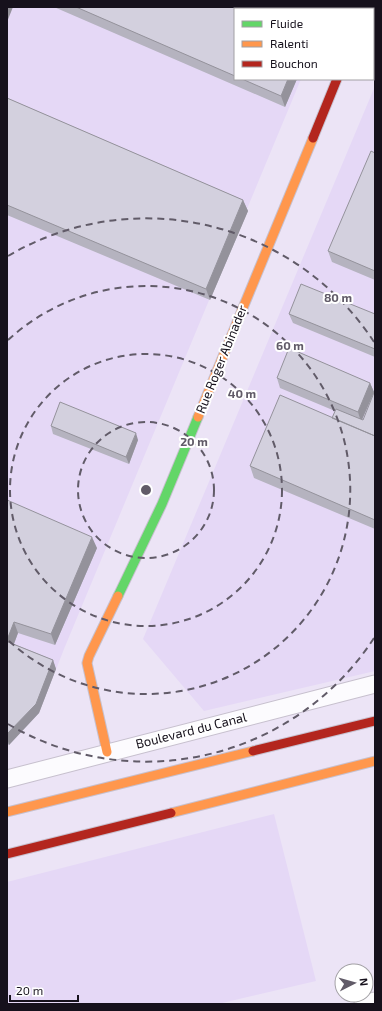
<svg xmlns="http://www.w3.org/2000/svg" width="382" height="1011" viewBox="0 0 382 1011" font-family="'Exo 2',sans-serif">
<rect width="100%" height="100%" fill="#ece4f6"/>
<!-- built -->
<path fill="#e5d8f6" d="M7 7H333L332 9H235V79H301L64 649 39 713 7 747Z
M375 86V671L204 711 143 639Z
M274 814 316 981 218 1004H7V882Z"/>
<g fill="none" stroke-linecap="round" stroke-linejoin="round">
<!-- street casing -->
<g stroke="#c7c0ce" stroke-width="19">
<path id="street" d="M366 9 367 7
M7 779 375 684
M363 1004 375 1001"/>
</g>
<!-- fast casing -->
<g stroke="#c7c0ce" stroke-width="11">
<path id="fast" d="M118 596 162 504 198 417"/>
</g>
<!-- slow casing -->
<g stroke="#c7c0ce" stroke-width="11">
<path id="slow" d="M198 417 313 138
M107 752 87 663 89 656 118 596
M7 812 253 751
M171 813 375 761"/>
</g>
<!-- jam casing -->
<g stroke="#c7c0ce" stroke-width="11">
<path id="jam" d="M313 138 337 79
M253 751 375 721
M7 854 171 813"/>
</g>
<!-- street -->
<use href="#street" stroke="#fcfbfe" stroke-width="17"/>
<!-- fast -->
<use href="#fast" stroke="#63d668" stroke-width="9"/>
<!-- slow -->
<use href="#slow" stroke="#ff974d" stroke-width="9"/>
<!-- jam -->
<use href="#jam" stroke="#b3261e" stroke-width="9"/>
</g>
<!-- wall -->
<path fill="#b5b3bf" d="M54 7H328L327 9H235V79H297L285 107Z
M7 98 243 200 248 211 210 300 7 215Z
M375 153V280L332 262 328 251Z
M289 314H375V357L293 323Z
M277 378 370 383 374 392 362 420H363L375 390V529L254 478 250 466 332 418 335 411 280 388Z
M51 426 138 440 129 464 53 434Z
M7 500 97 548 55 645 18 633 14 644 53 660 56 669 39 713 9 745 7 743Z"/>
<!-- shaded-wall -->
<path fill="#94929b" d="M7 7H13L7 22Z
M319 7H328L327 9H318Z
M288 79H297L285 107 281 96Z
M243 200 248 211 210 300 206 289Z
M370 383 374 392 361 422 358 412Z
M136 433 138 440 129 464 126 457Z
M92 537 97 548 55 645 51 634Z
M14 622 18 633 7 662V640Z
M53 660 56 669 39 713 9 745 7 738V734Z"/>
<!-- building -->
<path fill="#d3d0de" stroke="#94929b" d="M76 7H319L318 9H235V76Z
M242 79H288L281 96Z
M7 98 243 200 206 289 7 205Z
M371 151 375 153V271L328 251Z
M301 284 375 314V349L289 314Z
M289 348 370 383 358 412 277 378Z
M375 390V436L332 418 336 409 363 420Z
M280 395 375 436V520L250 466Z
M60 402 136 433 126 457 51 426Z
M7 500 92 537 51 634 14 622 7 640Z
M8 642 53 660 36 704 7 734V643Z"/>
<!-- distance rings -->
<g fill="none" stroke="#615b68" stroke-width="2" stroke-dasharray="7 5">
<circle cx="146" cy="490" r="68"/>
<circle cx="146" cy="490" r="136"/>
<path d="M8 340A204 204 0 1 1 8 640"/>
<path d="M374 638A272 272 0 0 1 8 724M8 256A272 272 0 0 1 374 342"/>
</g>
<g text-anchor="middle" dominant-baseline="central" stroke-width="4" stroke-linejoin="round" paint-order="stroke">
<!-- street labels -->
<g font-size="13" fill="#16111c" stroke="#fff">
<text transform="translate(221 359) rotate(-68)">Rue Roger Abinader</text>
<text transform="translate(191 730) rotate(-14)">Boulevard du Canal</text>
</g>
</g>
<circle cx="146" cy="490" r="6" fill="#615b68" stroke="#fff" stroke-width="2"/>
<g font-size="12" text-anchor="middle" font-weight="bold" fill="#615b68" stroke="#fff" stroke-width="4" stroke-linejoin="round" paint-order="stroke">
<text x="338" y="302">80 m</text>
<text x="290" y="350">60 m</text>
<text x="242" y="398">40 m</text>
<text x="194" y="446">20 m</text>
</g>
<!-- border -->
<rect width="382" height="1011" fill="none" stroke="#16111c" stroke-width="16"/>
<!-- legend -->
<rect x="234" y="8" width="140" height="72" fill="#ffffff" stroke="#a2a0a4"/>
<rect x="242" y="21" width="20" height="6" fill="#63d668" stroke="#a2a0a4"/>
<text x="270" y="28" font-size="12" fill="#16111c">Fluide</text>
<rect x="242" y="41" width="20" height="6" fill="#ff974d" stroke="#a2a0a4"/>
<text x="270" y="48" font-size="12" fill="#16111c">Ralenti</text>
<rect x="242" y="61" width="20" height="6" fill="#b3261e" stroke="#a2a0a4"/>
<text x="270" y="68" font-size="12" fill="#16111c">Bouchon</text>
<!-- north arrow -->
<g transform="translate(354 983) rotate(84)"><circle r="19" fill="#ffffff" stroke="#a2a0a4"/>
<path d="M0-3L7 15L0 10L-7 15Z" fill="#615b68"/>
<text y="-6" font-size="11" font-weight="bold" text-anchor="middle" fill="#16111c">N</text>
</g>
<!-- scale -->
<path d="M10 995v6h68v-6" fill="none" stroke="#16111c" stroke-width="2"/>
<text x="16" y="995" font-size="12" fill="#16111c" stroke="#ffffff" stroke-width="3" paint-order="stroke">20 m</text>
</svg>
